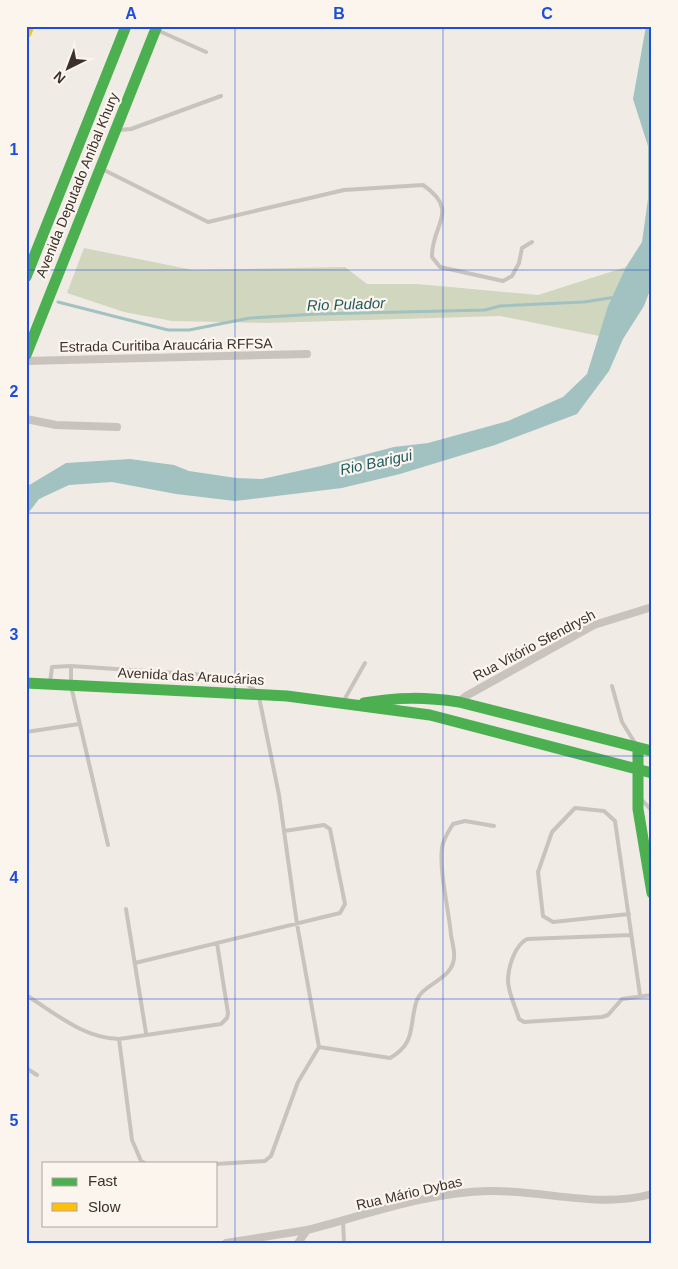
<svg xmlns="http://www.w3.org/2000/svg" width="678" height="1269" viewBox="0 0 678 1269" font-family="Helvetica,sans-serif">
<rect width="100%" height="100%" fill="#f0ebe5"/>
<!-- green -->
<path fill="#d1d6bf" d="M84 248 193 270 345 267 367 284H417L538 295 626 267 599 336 500 316 266 323 172 321 124 312 67 293Z"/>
<!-- water -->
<path fill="#a1c2c1" d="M646 26H652V285L644 306 623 339 609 371 577 414 495 445 400 474 342 488 235 501 176 494 112 482 69 485 39 499 26 516V487L66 463 130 459 174 465 189 471 236 478 262 479 321 466 394 447 428 443 508 421 563 397 587 374 608 306 626 267 642 242 648 199V146L633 99Z"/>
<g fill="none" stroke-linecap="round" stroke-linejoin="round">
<!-- stream -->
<path stroke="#a1c2c1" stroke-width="3" d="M58 302 168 330H189L250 318 318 314 485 310 500 306 584 302 616 297"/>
<!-- lane -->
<path stroke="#c9c3be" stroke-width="4" d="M157 30 206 52
M118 130 131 129 221 96
M102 169 208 222 344 190 423 185C461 211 431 225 432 257L440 267 503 281 512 276 519 263 522 248 532 242
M71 666V686L108 845
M50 683 52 667 71 666 237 677 256 691
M612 686 622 722 635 743
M343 702 365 663
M26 732 79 724
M641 799 652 811
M126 909 146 1033
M629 914 553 922 543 916 538 872 552 832 575 808 604 811 615 821C623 879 632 937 640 995
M631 935 527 939C515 945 508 967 508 981 508 992 516 1008 519 1019L524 1022 602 1017 608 1015 622 999 652 995
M135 963 340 913 345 904 330 829 324 825 284 831
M26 995C55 1013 83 1038 119 1039L221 1024 227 1018 228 1013 217 943
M119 1039 132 1140 141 1161 145 1163
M319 1047 390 1058C416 1043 409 1027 416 1003 421 983 452 981 454 958 455 951 452 942 451 935 449 911 439 871 442 848 443 839 449 831 453 824L465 821 494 826
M26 1068 37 1075
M216 1164 265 1161 271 1156 298 1082 319 1047 297 924 279 795 259 697
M343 1221 344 1243"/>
<!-- street -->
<path stroke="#c9c3be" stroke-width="8" d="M26 361 307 354
M26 419 56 425 117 427
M459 702 466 696 594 625 652 607
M226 1243 307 1230
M298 1243 307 1230C366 1215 428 1192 489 1191 544 1190 598 1209 652 1194"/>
<!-- fast -->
<path stroke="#4caf50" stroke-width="11" d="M26 277 126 26
M26 355 157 26
M26 683 287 696 430 715 652 773
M364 703C398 697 425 697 459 702L652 751
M638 748V809L652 893"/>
<!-- slow -->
<path stroke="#ffc107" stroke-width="11" d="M26 33 29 26"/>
</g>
<!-- grid -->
<path fill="none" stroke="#1d4ed8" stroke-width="1" stroke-opacity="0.55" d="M235 26V1243M443 26V1243M26 270H652M26 513H652M26 756H652M26 999H652"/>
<g text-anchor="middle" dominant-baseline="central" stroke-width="4.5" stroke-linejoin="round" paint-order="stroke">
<!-- street labels -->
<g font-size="14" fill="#3b302b" stroke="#fbf5ee">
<text transform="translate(77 185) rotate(-68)">Avenida Deputado Aníbal Khury</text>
<text transform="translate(166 345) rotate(-1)">Estrada Curitiba Araucária RFFSA</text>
<text transform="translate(534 645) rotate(-28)">Rua Vitório Sfendrysh</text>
<text transform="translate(191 676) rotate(3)">Avenida das Araucárias</text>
<text transform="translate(409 1193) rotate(-13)">Rua Mário Dybas</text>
</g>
<!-- water labels -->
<g font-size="15" font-style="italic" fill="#1f5a5e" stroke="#fbf5ee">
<text transform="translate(346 304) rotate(-2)">Rio Pulador</text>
<text transform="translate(376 462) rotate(-12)">Rio Barigui</text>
</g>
</g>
<!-- border -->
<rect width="678" height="1269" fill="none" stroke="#fbf5ee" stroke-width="55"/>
<!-- legend -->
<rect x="42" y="1162" width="175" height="65" fill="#fbf5ee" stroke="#aea6a0"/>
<rect x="52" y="1178" width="25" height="8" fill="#4caf50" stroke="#aea6a0"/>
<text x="88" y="1186" font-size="15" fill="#3b302b">Fast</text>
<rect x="52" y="1203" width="25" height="8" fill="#ffc107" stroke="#aea6a0"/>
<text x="88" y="1212" font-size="15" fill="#3b302b">Slow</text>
<!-- north arrow -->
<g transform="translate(68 68) rotate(222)" stroke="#fbf5ee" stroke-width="4" paint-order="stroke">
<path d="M0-4L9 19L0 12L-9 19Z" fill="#3b302b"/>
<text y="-8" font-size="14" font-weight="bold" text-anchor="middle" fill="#3b302b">N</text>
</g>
<rect x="28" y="28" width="622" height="1214" fill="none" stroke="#1d4ed8" stroke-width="2"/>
<g font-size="16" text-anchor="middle" font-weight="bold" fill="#1d4ed8">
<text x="131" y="19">A</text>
<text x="339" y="19">B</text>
<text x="547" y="19">C</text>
<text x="14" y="155">1</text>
<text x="14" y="397">2</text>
<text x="14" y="640">3</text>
<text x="14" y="883">4</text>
<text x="14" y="1126">5</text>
</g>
</svg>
